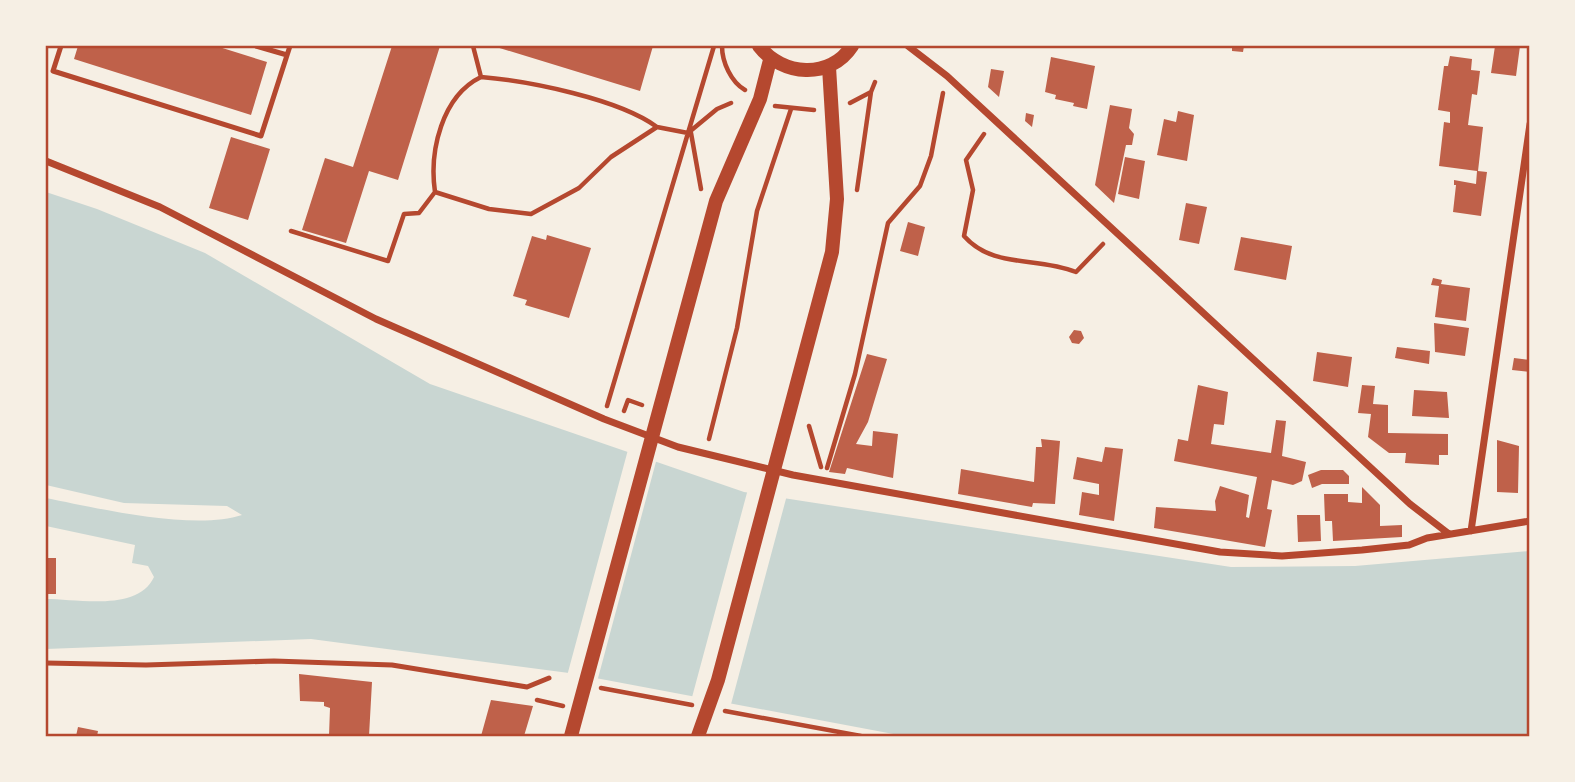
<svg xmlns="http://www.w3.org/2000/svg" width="1575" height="782" viewBox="0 0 1575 782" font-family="Poppins,sans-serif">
<rect width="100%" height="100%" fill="#f6efe4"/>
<!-- water -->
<path fill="#c9d6d2" d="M46 192 97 209 205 253 430 384 744 492 1231 567 1355 566 1529 551V736H904L569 673 311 639 46 649V599C77 599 138 612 154 577L148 566 132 563 135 545 46 526V498C96 508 194 531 242 515L227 506 124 503 46 485Z"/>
<!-- pier -->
<path fill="#f6efe4" d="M629 446 657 458 597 682 567 676Z
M748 489 787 495 730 708 691 701Z"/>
<!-- building -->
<path fill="#bf614a" d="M78 46H216L267 62 251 115 74 59Z
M392 46H440L398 180 369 171 346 243 302 230 325 158 353 167Z
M493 46H653L640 91Z
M1232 46H1244L1243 52 1232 51Z
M1495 46H1520L1516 76 1491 73Z
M1450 56 1472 59 1471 70 1480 71 1477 95 1472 94 1468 125 1483 127 1478 171 1487 172 1481 216 1453 212 1456 185H1454V180L1476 184 1477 171 1439 166 1444 122 1450 123V112L1438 110 1444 66H1448Z
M1051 57 1095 66 1087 109 1073 106 1074 103 1055 99 1056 95 1045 92Z
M991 69 1004 71 999 97 988 87Z
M1110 105 1132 109 1129 128 1134 134 1132 145H1126L1114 203 1095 185Z
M1178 111 1194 115 1187 161 1157 155 1164 119 1176 122Z
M1026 113 1034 115 1032 127 1025 121Z
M231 137 270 149 248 220 209 208Z
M1125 157 1145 161 1139 199 1118 194Z
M1186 203 1207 207 1199 244 1179 240Z
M908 222 925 227 918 256 900 251Z
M547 235 591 248 569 318 525 305 527 300 513 296 532 236 546 240Z
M1241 237 1292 246 1286 280 1234 270Z
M1433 278 1442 280 1441 284 1470 288 1466 321 1435 317 1439 286 1431 285Z
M1434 323 1469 328 1465 356 1435 352Z
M1074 330 1081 331 1084 338 1079 344 1072 343 1069 337Z
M1397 347 1430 351 1429 364 1395 358Z
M1317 352 1352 357 1348 387 1313 381Z
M867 354 887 359 868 422 856 444 872 446 873 431 898 434 893 478 847 468 845 474 829 472Z
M1514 358 1530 360V372L1512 370Z
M1198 385 1228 392 1224 425 1214 424 1211 444 1271 453 1276 420 1286 421 1282 456 1306 462 1302 481 1293 485 1272 480 1267 509 1272 510 1265 547 1154 528 1156 507 1216 511 1215 501 1220 486 1249 495 1246 517 1249 518 1257 477 1174 461 1178 439 1188 441Z
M1362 385 1375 386 1373 404 1388 405V433L1448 434V455H1439V465L1405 463 1406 453H1389L1368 437 1371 414 1358 413Z
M1414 390 1447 392 1449 418 1412 416Z
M1041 439 1060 441 1055 504 1033 503 1032 507 958 494 961 469 1034 482 1036 447H1042Z
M1497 440 1519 446 1518 493 1497 492Z
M1105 447 1123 449 1114 521 1079 515 1082 492 1099 495V484L1073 479 1077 457 1102 462Z
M1321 470H1343L1349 476V484H1322L1312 488 1308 475Z
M1362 487 1380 505V526L1402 525V537L1333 541 1332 521H1325L1324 494H1348V502L1362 503Z
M1297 515H1320L1321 541 1298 542Z
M46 558H56V594H46Z
M299 674 372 682 369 736H329L330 708 324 706V702L300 701Z
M491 700 533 706 524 736H481Z
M78 727 98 731 97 736H76Z"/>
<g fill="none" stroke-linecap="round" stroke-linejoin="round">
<!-- path -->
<path stroke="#b5482f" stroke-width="4.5" d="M473 46 481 77
M722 46C722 62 731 82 745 90
M481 77C529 81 619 99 657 127L611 157 579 188 531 214 489 209 435 192C429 151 442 96 481 77Z
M850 103 871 92 875 82
M775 106 814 110
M657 127 688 133 714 46
M691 133 701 189
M984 134 966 160 973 190 964 236C993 269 1036 256 1076 272L1103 244
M857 190 871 92
M291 231 388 261 404 214 419 213 435 192
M607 406 688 133 717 109 731 103
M624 411 628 400 642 405
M809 426 821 467
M709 439 737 328 757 211 791 109
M827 468 855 374 888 223 920 186 931 156 943 93
M601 688 692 705
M537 700 563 706
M725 711 861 736"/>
<!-- service -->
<path stroke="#b5482f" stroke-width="5" d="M61 46 53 71 261 136 290 46
M256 46 287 55
M46 663 146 665 274 661 392 665 527 687 549 678"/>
<!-- minor -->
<path stroke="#b5482f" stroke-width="7" d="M908 46 947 76 1410 504 1449 534
M46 161 160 207 376 319 604 419 678 447 793 475 1220 552 1282 556 1362 550 1409 545 1427 538 1530 521
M1471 531 1530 124"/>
<!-- secondary -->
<path stroke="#b5482f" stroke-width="14" d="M759 46C782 76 830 80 852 46
M571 736 716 201 760 99 770 60
M698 736 718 680 832 252 837 199 829 67"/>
</g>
<!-- border -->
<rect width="1575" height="782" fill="none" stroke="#f6efe4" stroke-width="94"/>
<rect x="47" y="47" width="1481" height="688" fill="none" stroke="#b5482f" stroke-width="2.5"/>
</svg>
